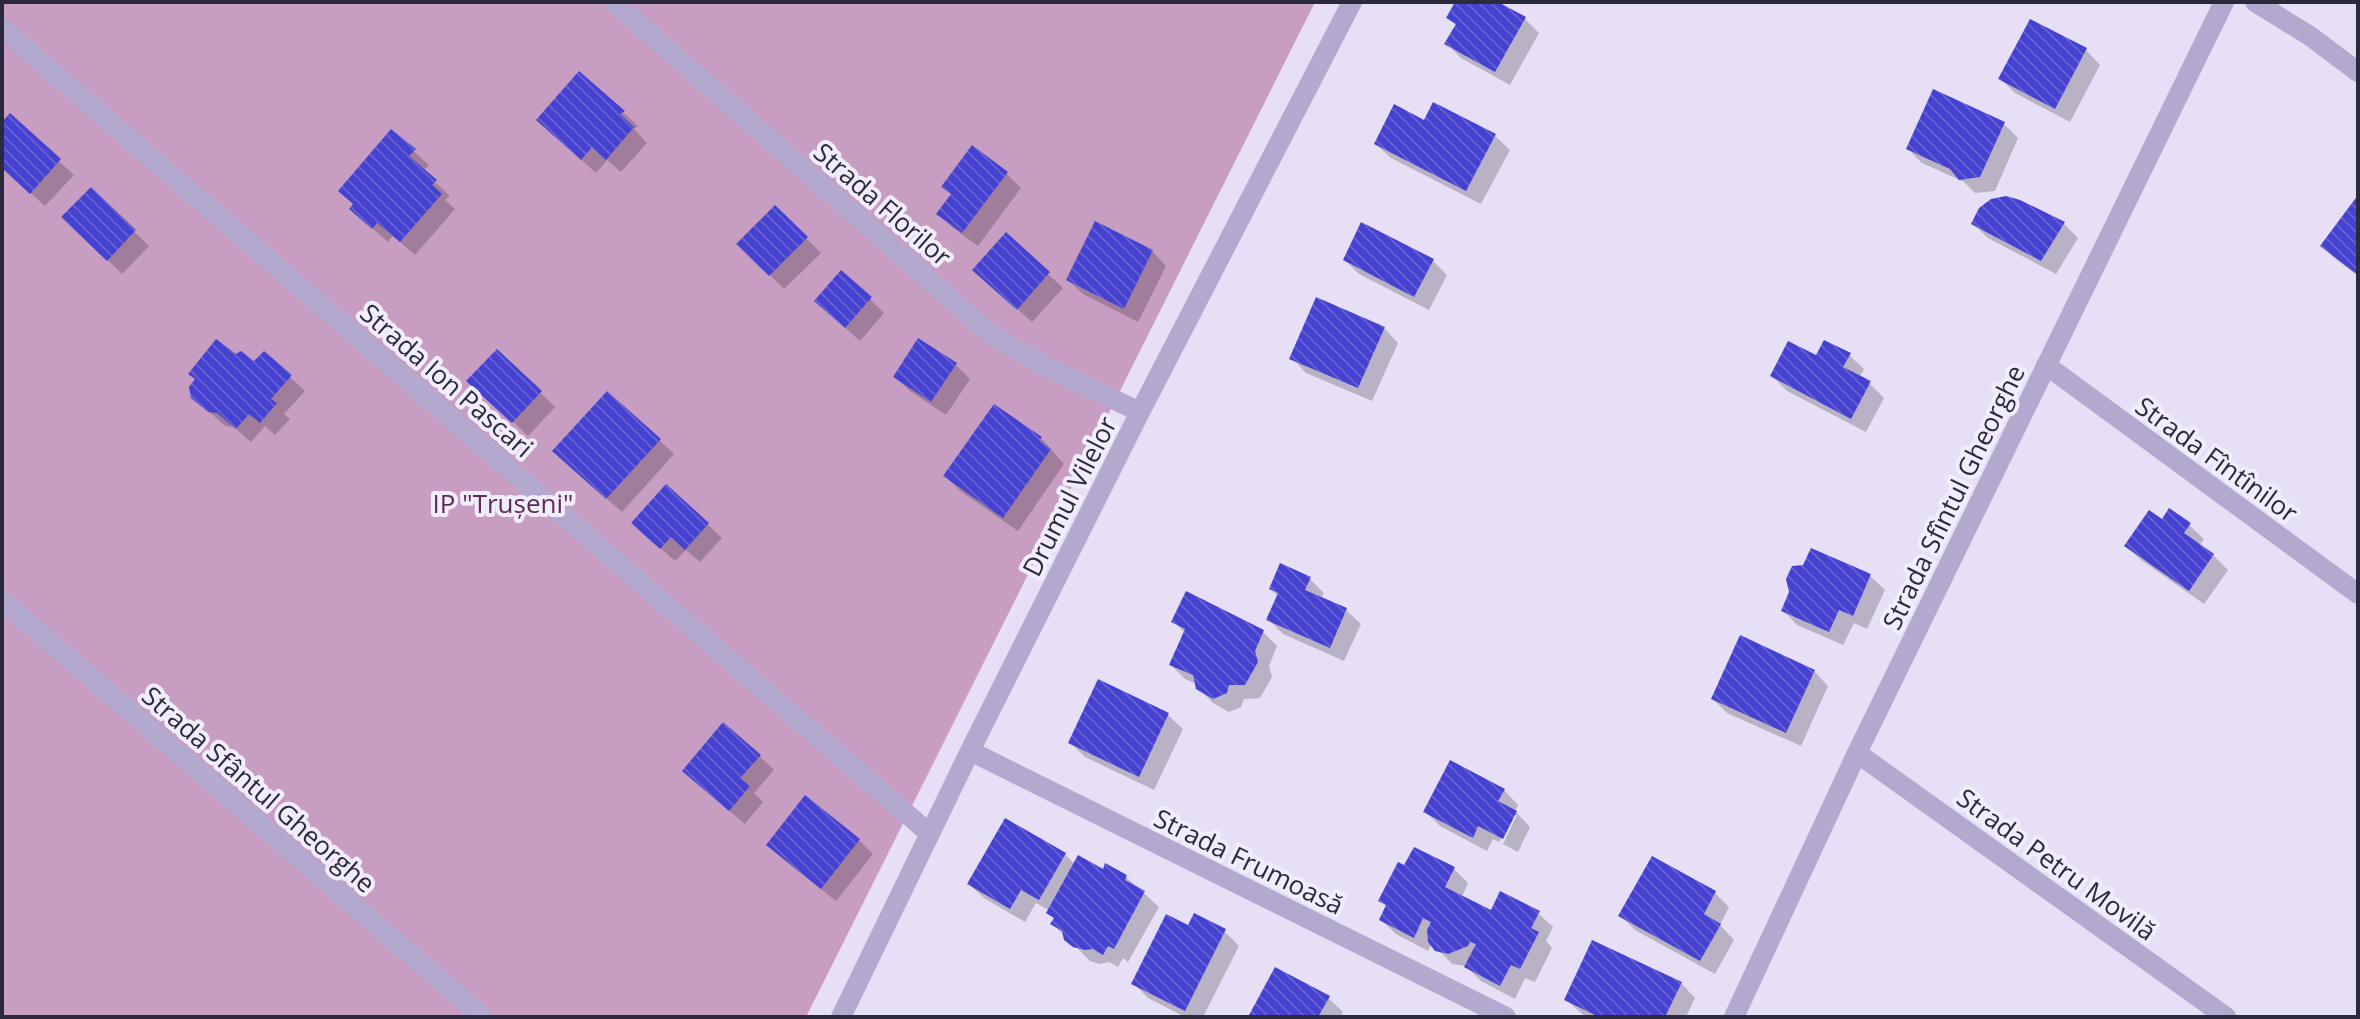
<svg xmlns="http://www.w3.org/2000/svg" width="2360" height="1019" viewBox="0 0 2360 1019" font-family="'Open Sans',sans-serif">
<defs>
<pattern id="building-back-hatch" width="6" height="6" patternUnits="userSpaceOnUse" patternTransform="scale(2)"><rect width="6" height="6" fill="#4541d1"/><path d="M-1 5l2 2M0 0l6 6M5-1l2 2" fill="none" stroke="#6460ce"/></pattern>
</defs>
<rect width="100%" height="100%" fill="#e6dff5"/>
<!-- green -->
<path fill="#c79dc2" d="M2 2H1315L806 1017H2Z"/>
<!-- shadow -->
<path fill="#0003" d="M1457 2H1494L1525 19 1539 33 1510 85 1461 58 1446 43 1457 26 1448 17Z
M2086 50 2100 65 2070 122 2015 93 2001 79Z
M580 73 638 126 634 129 647 143 621 172 607 160 596 173 553 134Z
M1434 104 1495 136 1510 150 1481 204 1391 158 1376 144 1425 122Z
M10 116 74 175 45 206 2 167V125Z
M2004 124 2018 138 1995 191 1975 193 1964 182 1922 163 1908 149Z
M392 132 429 165 423 171 450 196 445 200 455 209 415 255 393 236 388 242 366 223Z
M972 148 1007 174 1021 188 978 246 953 228 939 213 952 195 944 187Z
M91 190 149 246 122 274 64 217Z
M2358 198V276L2337 260 2322 246Z
M775 208 821 253 784 289 739 244Z
M1973 224H2064L2078 238 2056 274 1988 238Z
M1006 235 1063 288 1032 322 989 284Z
M1152 251 1166 266 1138 322 1083 294 1068 280Z
M1345 260H1432L1447 275 1429 310 1359 274Z
M870 299 884 313 860 341 831 315Z
M1384 328 1398 343 1372 401 1306 373 1292 358Z
M497 351 555 407 528 436 484 395Z
M1849 355 1864 369 1859 378 1869 383 1884 398 1866 432 1787 391 1772 376 1817 358Z
M236 356 290 377 305 391 284 414 290 419 275 435 265 426 251 442 234 427 225 426 193 397Z
M955 364 970 379 946 415 910 391 895 377Z
M1041 438 1064 464 1018 531 960 491 946 476Z
M659 440 674 454 622 512 569 466Z
M707 524 722 538 700 562 686 550 675 561 648 537Z
M2189 525 2204 539 2199 546 2213 555 2228 570 2204 604 2141 560 2127 546Z
M1870 576 1885 590 1867 629 1854 623 1843 645 1797 625 1783 610 1791 593Z
M1310 579 1324 593 1321 599 1346 610 1361 624 1344 661 1283 634 1269 620 1279 597 1271 589Z
M1174 622 1263 632 1277 646 1269 666 1272 677 1260 698 1244 699 1241 707 1229 712 1213 703 1198 688 1197 684 1185 679 1171 665 1185 633Z
M1814 671 1828 686 1801 746 1727 713 1713 699Z
M1168 715 1183 729 1154 790 1085 757 1070 742Z
M759 756 774 770 754 793 763 802 745 824 699 785Z
M1504 790 1518 805 1515 811 1530 827 1518 852 1503 844 1517 815H1513L1499 842 1493 839 1487 851 1440 826 1426 812Z
M859 840 873 854 836 901 783 859 768 845Z
M1065 854 1075 865 1126 877 1159 907 1128 962 1123 958 1118 967 1109 962 1100 964 1090 961 1053 924 1055 919 1050 911 1036 903 1025 922 984 898 969 884Z
M1405 868 1454 869 1468 883 1462 897 1492 912 1538 913 1553 927 1546 941 1552 948 1535 982 1525 978 1515 999 1481 981 1466 966 1452 964 1432 943 1428 951 1396 934 1381 920 1387 907 1381 901Z
M1715 893 1729 907 1720 925 1734 940 1715 974 1635 930 1621 916Z
M1189 928 1224 931 1239 946 1203 1017H1185L1148 998 1134 984Z
M1681 983 1695 998 1686 1017H1586L1566 1000Z
M1328 998 1343 1012 1340 1017H1250Z"/>
<!-- building -->
<path fill="url(#building-back-hatch)" d="M1455 2H1498L1526 17 1495 72 1444 44 1456 24 1446 18Z
M2030 19 2087 48 2055 109 1998 79Z
M579 71 625 111 620 114 634 127 606 160 592 147 581 160 536 120Z
M1933 89 2005 122 1980 177 1959 180 1950 169 1906 149Z
M1433 102 1496 134 1466 191 1374 144 1394 104 1424 120Z
M10 113 61 159 30 194 2 168V122Z
M391 129 416 149 409 156 437 180 432 185 442 194 400 242 377 223 372 229 349 209 353 204 338 191Z
M972 145 1008 172 962 233 936 214 951 194 941 187Z
M91 187 136 230 107 261 61 217Z
M2358 195V275L2320 246Z
M2006 196 2020 200 2065 222 2041 261 1971 224 1979 208 1991 199Z
M775 205 808 237 769 276 736 244Z
M1095 221 1153 250 1124 309 1066 280Z
M1361 222 1434 259 1414 297 1343 260Z
M1006 232 1050 272 1017 310 972 270Z
M841 270 872 297 845 328 814 301Z
M1316 297 1385 327 1358 388 1289 359Z
M918 338 957 363 931 402 893 377Z
M216 339 236 354 241 351 254 361 264 351 292 375 271 399 277 403 260 423 249 414 236 429 217 413 208 412 191 398 189 387 195 379 188 374Z
M1824 340 1851 353 1843 367 1871 381 1851 419 1770 376 1788 341 1816 355Z
M497 349 542 391 512 423 466 381Z
M607 391 661 439 606 499 552 451Z
M994 404 1042 437 1039 440 1051 449 1003 518 943 476Z
M666 484 709 523 685 550 671 537 660 549 631 523Z
M2169 508 2191 523 2184 533 2214 554 2189 591 2124 546 2149 510 2162 519Z
M1811 548 1871 574 1853 616 1839 610 1829 632 1781 611 1789 592 1786 579 1792 566 1803 565Z
M1280 563 1311 577 1305 590 1347 608 1330 648 1266 620 1278 593 1269 589Z
M1186 591 1264 630 1255 651 1258 662 1245 685H1229L1227 693 1213 699 1196 689 1193 675 1169 665 1185 629 1171 622Z
M1740 635 1815 670 1786 733 1711 699Z
M1098 679 1169 713 1139 777 1068 743Z
M723 722 761 755 740 778 750 786 729 811 682 771Z
M1450 760 1505 789 1498 801 1517 811 1503 839 1478 826 1473 838 1423 812Z
M805 795 860 839 821 889 766 845Z
M1005 818 1066 853 1039 900 1021 890 1010 909 967 884Z
M1414 847 1455 867 1445 887 1491 910 1500 891 1540 911 1531 928 1539 932 1520 969 1511 965 1500 986 1464 967 1476 944 1470 942 1468 946 1448 954 1435 951 1428 942 1427 930 1431 922 1423 918 1414 938 1379 920 1386 905 1378 901 1398 862 1404 865Z
M1078 855 1103 869 1105 863 1127 875 1125 880 1145 891 1114 949 1108 946 1103 955 1093 949 1085 950 1073 947 1064 940 1062 931 1050 924 1054 918 1046 913Z
M1652 856 1716 891 1704 914 1721 924 1700 961 1618 916Z
M1194 913 1226 929 1185 1011 1131 984 1166 914 1188 925Z
M1592 940 1682 982 1665 1017H1599L1564 1000Z
M1275 967 1330 996 1318 1017H1248Z"/>
<g fill="none" stroke-linecap="round" stroke-linejoin="round">
<!-- minor -->
<path stroke="#b3a9cf" stroke-width="20" d="M614 2 992 335 1047 367 1140 412
M2255 2 2310 36 2358 72
M2 28 930 834
M2046 365 2358 594
M2 600 483 1017
M970 751 1506 1017
M1857 753 2226 1017
M841 1017 970 751 1140 412 1352 2
M1734 1017 1857 753 2224 2"/>
</g>
<g text-anchor="middle" dominant-baseline="central" stroke-width="8" stroke-linejoin="round" paint-order="stroke">
<!-- street labels -->
<g font-size="26" fill="#2b2a3c" stroke="#f2edfc">
<text transform="translate(883 204) rotate(41)">Strada Florilor</text>
<text transform="translate(447 380) rotate(41)">Strada Ion Pascari</text>
<text transform="translate(2217 459) rotate(36)">Strada Fîntînilor</text>
<text transform="translate(1069 496) rotate(-63)">Drumul Vilelor</text>
<text transform="translate(1953 497) rotate(-64)">Strada Sfîntul Gheorghe</text>
<text transform="translate(259 789) rotate(41)">Strada Sfântul Gheorghe</text>
<text transform="translate(1249 861) rotate(26)">Strada Frumoasă</text>
<text transform="translate(2057 864) rotate(36)">Strada Petru Movilă</text>
</g>
<!-- park labels -->
<g font-size="26" fill="#5d2b55" stroke="#f2edfc">
<text x="503" y="503">IP "Trușeni"</text>
</g>
</g>
<!-- border -->
<rect width="2360" height="1019" fill="none" stroke="#2b2a3c" stroke-width="8"/>
</svg>
